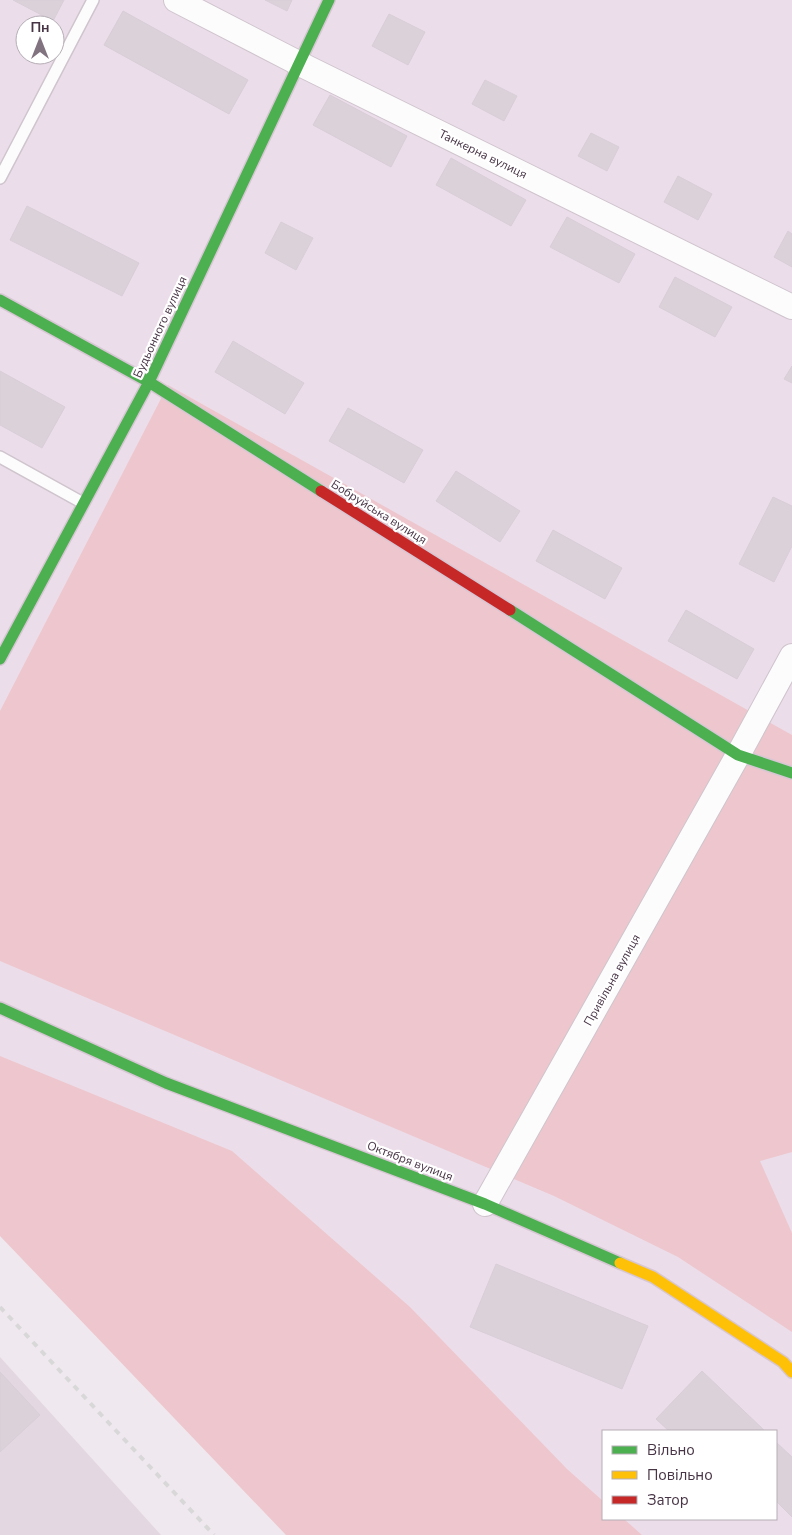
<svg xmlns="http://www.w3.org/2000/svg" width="792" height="1535" viewBox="0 0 792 1535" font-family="'Nunito Sans',sans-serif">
<rect width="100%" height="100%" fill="#f0e8ef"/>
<!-- residential -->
<path fill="#ecddea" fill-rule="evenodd" d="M0 0H792V1535H326L0 1178ZM25 25H55V55H25ZM603 1431H776V1519H603Z"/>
<!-- industrial -->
<path fill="#e3d8e1" d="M0 1357 161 1535H0Z"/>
<!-- green -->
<path fill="#edc7cd" d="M168 385 792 735V1152L760 1161 792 1233V1332L678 1257 554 1196 0 961V711Z
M0 1056 232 1151 410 1307 567 1469 603 1501V1519H624L642 1535H286L0 1236Z"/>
<!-- building -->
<path fill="#dad1d9" stroke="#d8ced8" d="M13 0H64L53 21Z
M265 0H292L287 11Z
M123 11 248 80 229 114 104 45Z
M389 14 425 32 408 65 372 46Z
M485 80 517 96 504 121 472 104Z
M330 95 407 136 391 167 313 125Z
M591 133 619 147 607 171 578 156Z
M451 158 526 200 511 226 436 185Z
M678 176 712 194 698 220 664 202Z
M27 206 139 263 122 296 10 240Z
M567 217 635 254 619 283 550 247Z
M281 222 313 238 296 270 265 253Z
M788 231 792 234V267L774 257Z
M675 277 732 307 715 337 659 307Z
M233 341 304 383 285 414 215 372Z
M792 366V383L784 379Z
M0 371 65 407 42 448 0 425Z
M348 408 423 450 404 483 329 441Z
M456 471 520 511 500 542 436 501Z
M773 497 792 506V546L774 582 739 564Z
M553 530 622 568 605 599 536 561Z
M686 610 754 649 737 679 668 641Z
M496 1264 648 1326 622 1389 470 1327Z
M702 1371 765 1431H702L700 1430 699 1431H669L656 1419Z
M0 1372 40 1415 0 1452Z
M776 1442 792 1457V1517L776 1501Z"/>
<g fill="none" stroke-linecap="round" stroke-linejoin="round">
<!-- lane casing -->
<g stroke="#cfc5cd" stroke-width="14">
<path id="lane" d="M0 178 93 0
M0 457 83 503"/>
</g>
<!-- street casing -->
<g stroke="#cfc5cd" stroke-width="26">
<path id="street" d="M176 0 300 64 792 307
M485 1204 738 755 792 656"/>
</g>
<!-- fast casing -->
<g stroke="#d7c6d4" stroke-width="14">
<path id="fast" d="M0 300 149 382 321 491
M510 610 738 755 792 773
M0 659 149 382 329 0
M0 1008 166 1083 485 1204 620 1263"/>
</g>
<!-- slow casing -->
<g stroke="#d7c6d4" stroke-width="14">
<path id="slow" d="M620 1263 653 1277 783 1362 792 1372"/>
</g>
<!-- jam casing -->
<g stroke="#d7c6d4" stroke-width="14">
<path id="jam" d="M321 491 510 610"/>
</g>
<!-- lane -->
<use href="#lane" stroke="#fdfcfd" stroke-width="11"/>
<!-- street -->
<use href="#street" stroke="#fdfcfd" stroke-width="24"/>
<!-- fast -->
<use href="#fast" stroke="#4caf50" stroke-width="11"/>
<!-- slow -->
<use href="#slow" stroke="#ffc107" stroke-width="11"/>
<!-- jam -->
<use href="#jam" stroke="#c62828" stroke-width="11"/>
<!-- rail -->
<path stroke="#d9d8d9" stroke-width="4" stroke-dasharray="6 6" stroke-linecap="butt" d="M0 1307 214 1535"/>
</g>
<g text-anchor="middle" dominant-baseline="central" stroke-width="4.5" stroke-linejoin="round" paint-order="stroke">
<!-- street labels -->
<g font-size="12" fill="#473445" stroke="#fff">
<text transform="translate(483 154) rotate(26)">Танкерна вулиця</text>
<text transform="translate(160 327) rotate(-65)">Будьонного вулиця</text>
<text transform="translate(379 512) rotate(32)">Бобруйська вулиця</text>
<text transform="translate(612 980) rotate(-61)">Привільна вулиця</text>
<text transform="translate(410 1161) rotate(21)">Октября вулиця</text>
</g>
</g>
<!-- legend -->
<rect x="602" y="1430" width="175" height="90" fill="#ffffff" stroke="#b5aeb5"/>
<rect x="612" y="1446" width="25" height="8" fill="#4caf50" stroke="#b5aeb5"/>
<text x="647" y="1455" font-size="15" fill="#473445">Вільно</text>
<rect x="612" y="1471" width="25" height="8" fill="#ffc107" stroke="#b5aeb5"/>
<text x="647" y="1480" font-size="15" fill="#473445">Повільно</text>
<rect x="612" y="1496" width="25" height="8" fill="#c62828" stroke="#b5aeb5"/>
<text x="647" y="1505" font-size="15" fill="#473445">Затор</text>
<!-- north arrow -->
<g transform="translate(40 40)"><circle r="24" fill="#ffffff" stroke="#b5aeb5"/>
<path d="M0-4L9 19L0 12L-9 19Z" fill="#827380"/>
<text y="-8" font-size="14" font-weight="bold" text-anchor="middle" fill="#473445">Пн</text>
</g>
</svg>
